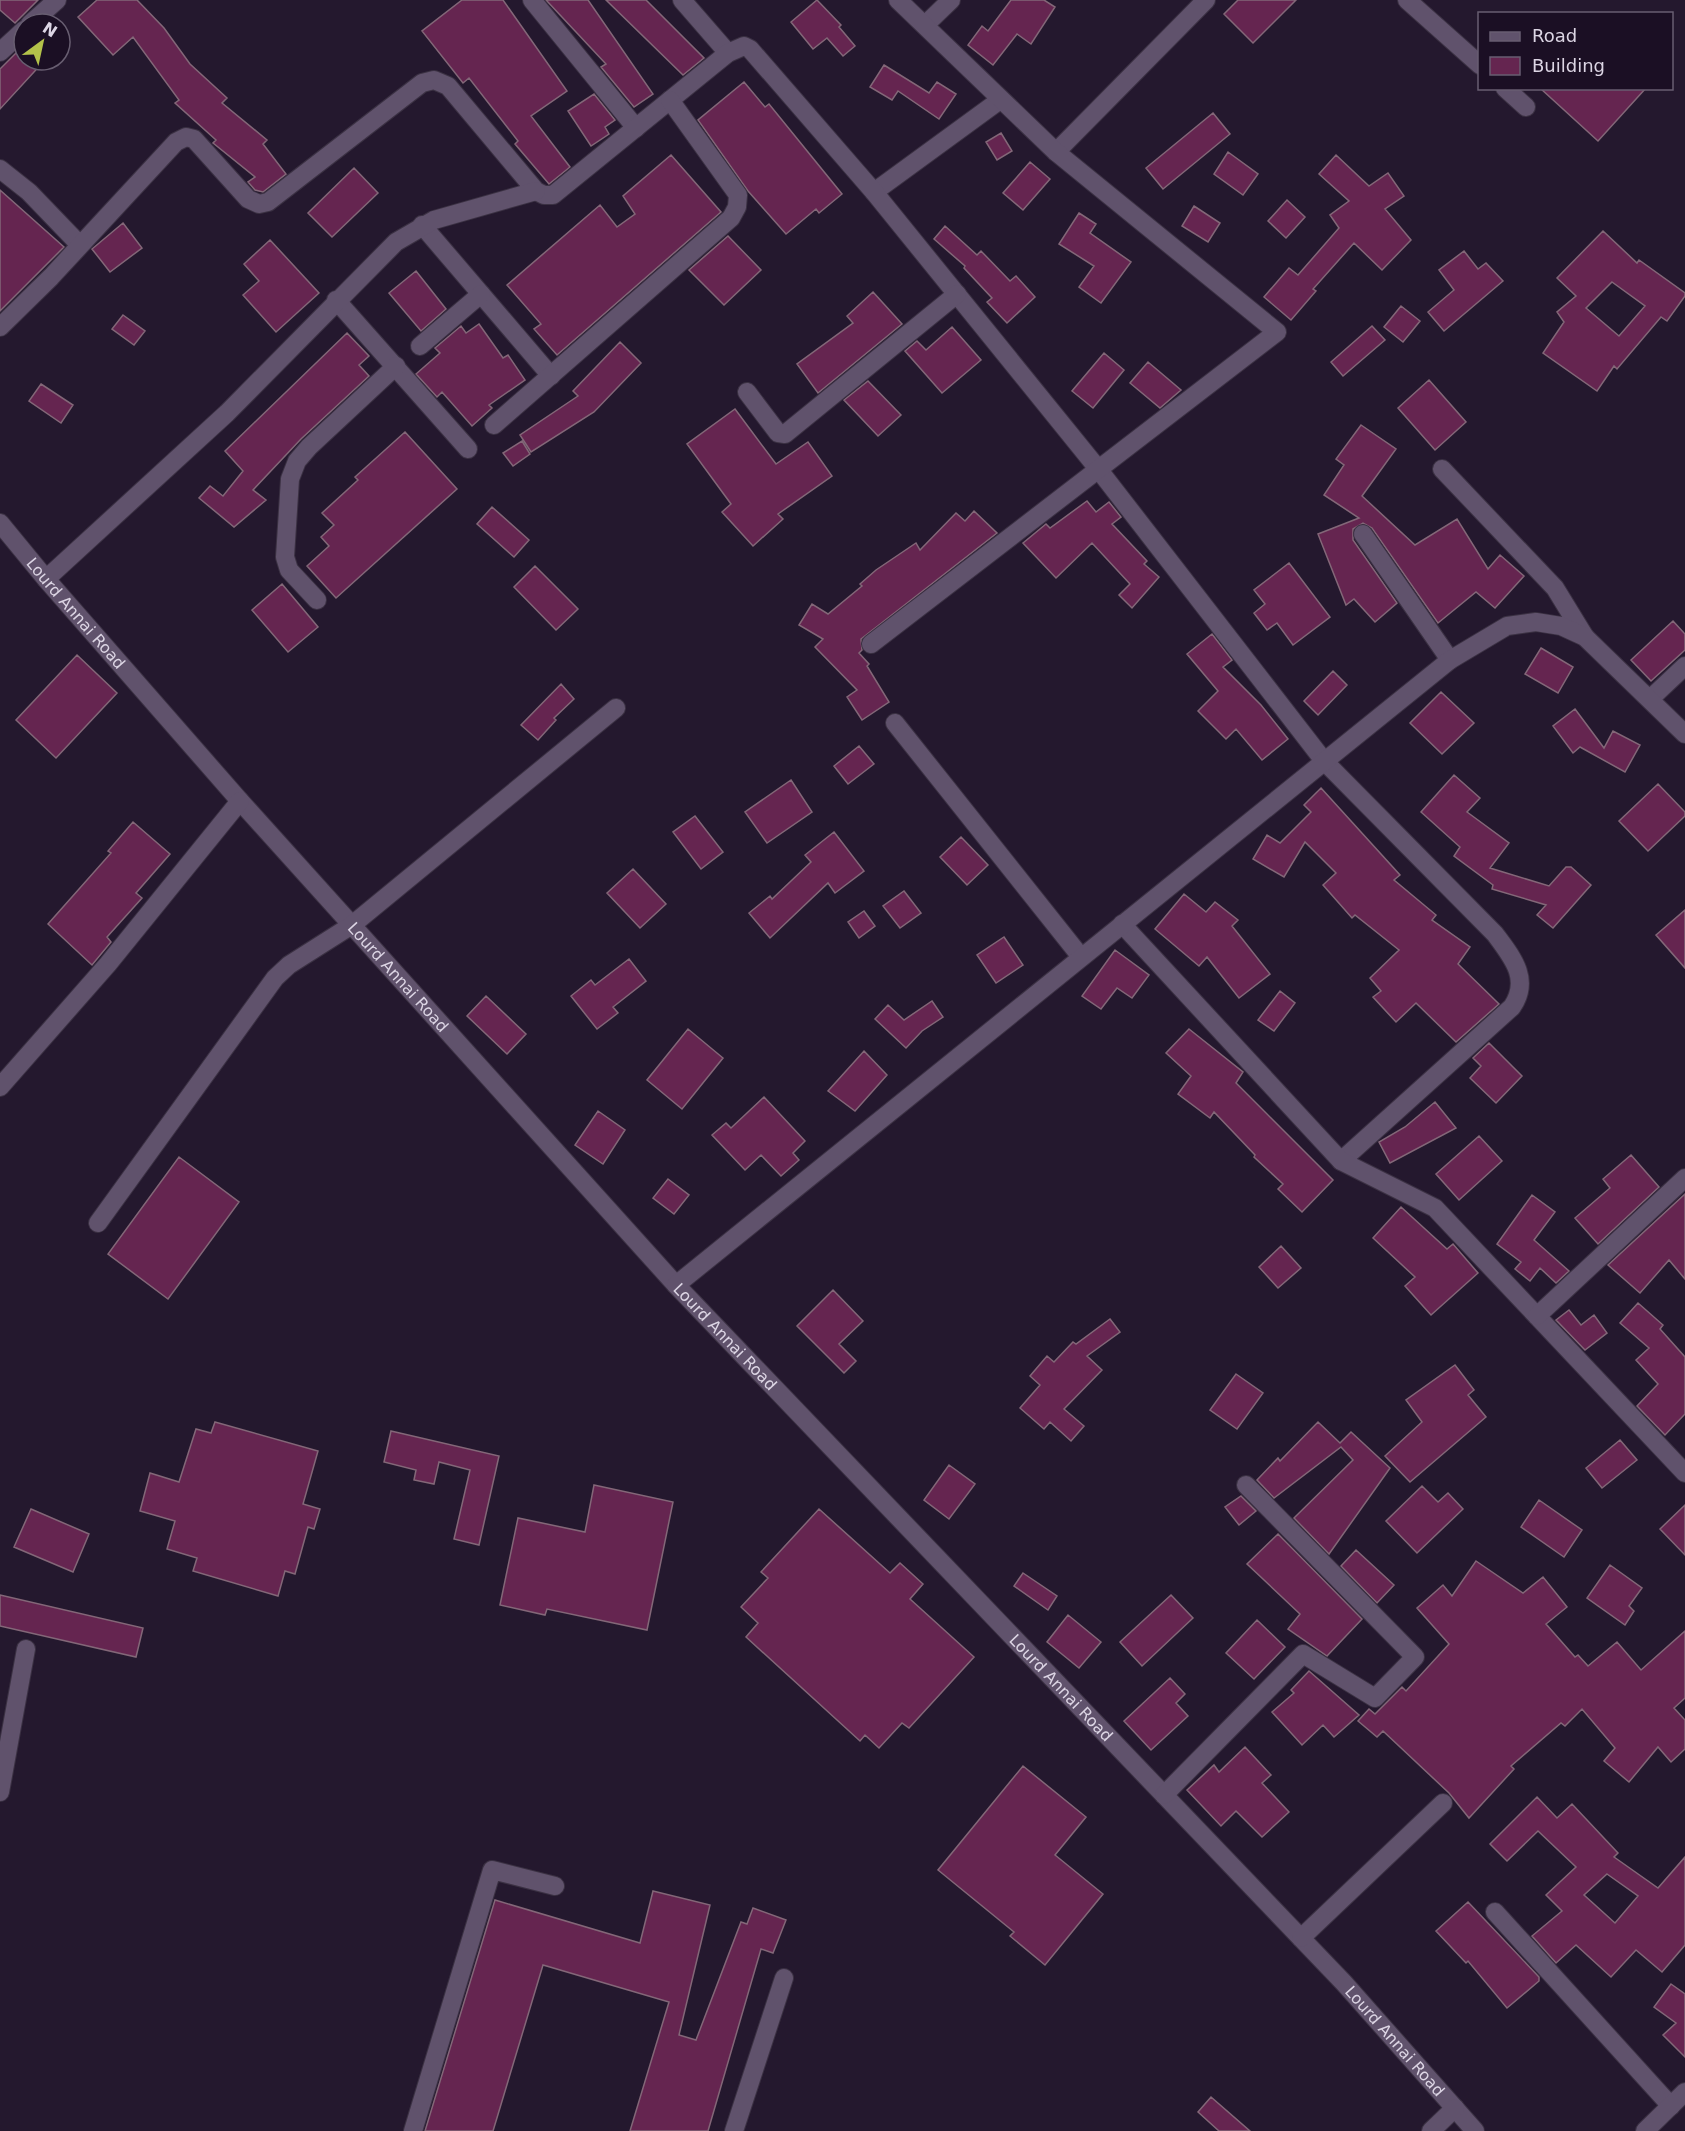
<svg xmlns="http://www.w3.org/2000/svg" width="1685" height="2131" viewBox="0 0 1685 2131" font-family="'DejaVu Sans',sans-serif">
<rect width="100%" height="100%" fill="#24182e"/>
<!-- building -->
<path fill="#652550" stroke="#836778" stroke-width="1.5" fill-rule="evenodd" d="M0 0H38L15 23 0 10Z
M97 0H137L164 28 190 64 227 98 222 103 267 140 263 144 286 174 263 192 255 190 248 182 255 177 213 143 216 140 175 103 179 100 133 37 113 55 78 17Z
M462 0H503L567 91 531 116 570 167 549 184 515 144 518 141 469 78 463 83 422 31Z
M546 0H588L653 94 634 107 601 67 606 64Z
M606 0H646L704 58 683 75Z
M817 0 841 25 839 27 855 46 843 56 827 38 813 49 791 22Z
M1011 0H1044L1055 7 1031 44 1017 34 993 65 968 45 982 26 988 31Z
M1238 0H1296L1253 43 1224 14Z
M24 45V60H45L0 109V69Z
M884 65 929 93 937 82 956 94 939 119 898 91 892 100 870 87Z
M744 82 765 107 769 104 842 194 819 213 816 209 786 234 748 191 698 120Z
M1540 88H1646L1598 141Z
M594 94 615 120 605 127 609 134 591 146 568 111Z
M1213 113 1230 134 1163 189 1146 168Z
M1001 133 1012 151 997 160 986 142Z
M1228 152 1258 174 1243 195 1214 174Z
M671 155 721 212 557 355 534 329 541 324 507 285 600 205 617 227 635 214 623 196Z
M1336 155 1369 186 1388 173 1404 196 1385 209 1411 240 1382 270 1354 243 1313 289 1316 291 1291 320 1264 297 1289 268 1298 275 1339 228 1330 215 1349 201 1319 174Z
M1030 162 1050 179 1023 210 1003 193Z
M354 168 378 193 332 237 308 213Z
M0 190 64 247 0 311Z
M1287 200 1305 217 1286 238 1268 221Z
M1194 206 1220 223 1208 242 1182 226Z
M1079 213 1096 224 1090 233 1131 262 1101 303 1079 287 1094 266 1059 244Z
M123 223 142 248 110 272 92 249Z
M945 226 977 255 981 251 1010 281 1016 276 1035 297 1007 323 987 302 992 298 964 268 965 266 934 239Z
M1603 231 1637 263 1639 260 1685 293V296L1667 321 1661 317 1617 369 1614 366 1597 391 1543 353 1564 322 1557 312 1576 296 1557 278ZM1612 282 1645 306 1619 336 1586 308Z
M728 236 761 270 724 305 689 270Z
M270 240 319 293 276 332 243 295 259 281 244 264Z
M1464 251 1478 269 1486 263 1503 281 1444 331 1428 312 1454 290 1439 270Z
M416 271 446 309 421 331 389 293Z
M873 292 902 324 818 393 797 364 853 323 847 316Z
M1401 306 1420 321 1403 342 1384 327Z
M123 315 145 331 134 345 112 329Z
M479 324 503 358 508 355 525 380 489 405 492 408 472 426 442 392 437 397 416 374 440 353 435 348 461 326 466 333Z
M1372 326 1385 340 1343 376 1331 362Z
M952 327 981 360 942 393 905 351 917 341 926 350Z
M347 333 369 356 359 365 369 376 301 439 253 490 266 500 234 527 199 498 210 486 223 496 243 471 225 451Z
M620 342 641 363 594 412 531 452 520 435 578 396 573 391Z
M1104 353 1124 370 1093 408 1072 391Z
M1148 362 1181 390 1160 408 1130 383Z
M1429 380 1466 422 1435 450 1398 408Z
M868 381 901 415 878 436 844 400Z
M41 384 73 405 61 423 29 401Z
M735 409 776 464 808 442 832 476 778 514 783 519 753 546 722 512 731 504 687 444Z
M1361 425 1396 449 1362 496 1415 545 1457 519 1488 569 1500 555 1524 576 1495 608 1476 592 1438 623 1372 528 1363 523 1353 529V540L1397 603 1375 622 1354 599 1346 605 1318 534 1359 518 1324 495 1344 465 1336 459Z
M405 432 457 489 336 598 307 566 329 546 321 537 334 525 322 513 358 480 355 477Z
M522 441 530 454 513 466 503 453Z
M1087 501 1096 512 1109 502 1121 517 1112 524 1147 561 1144 564 1159 577 1132 608 1119 595 1130 584 1092 543 1056 578 1023 543 1046 524 1050 528Z
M492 507 529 540 514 557 477 524Z
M974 511 997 533 861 639 862 650 859 653 869 664 867 666 889 702 862 720 847 697 857 690 815 647 823 639 799 625 812 604 828 614 862 586 860 584 876 570 916 543 920 550 956 513 965 521Z
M1289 563 1330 617 1293 645 1277 623 1267 630 1254 613 1265 604 1254 590Z
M535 566 578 609 556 630 514 587Z
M282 584 318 627 288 652 252 610Z
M1673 621 1685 634V650L1651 681 1631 660Z
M1212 634 1232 660 1223 667 1261 705 1288 739 1262 760 1236 729 1226 739 1198 711 1218 691 1187 654Z
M1541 648 1573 667 1558 693 1525 674Z
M77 655 117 693 56 758 16 720Z
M1333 671 1347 685 1318 715 1304 701Z
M561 684 574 699 554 718 556 720 538 740 521 725Z
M1441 692 1474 723 1442 754 1410 723Z
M1575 709 1604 748 1613 731 1640 745 1625 772 1580 747 1573 753 1553 726Z
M859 746 874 764 848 784 834 766Z
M1454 775 1480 798 1467 812 1509 843 1490 868 1549 886 1566 867H1571L1591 885 1553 928 1537 915 1546 905 1492 889 1493 885 1454 856 1460 847 1421 812Z
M791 780 812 812 767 843 745 812Z
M1658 784 1685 812V816L1648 851 1619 821Z
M1321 788 1400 875 1394 880 1436 915 1432 920 1470 947 1458 964 1499 1004 1456 1042 1416 1003 1396 1022 1373 997 1381 991 1370 978 1399 950 1355 915 1352 918 1323 885 1336 873 1305 842 1284 877 1253 859 1267 835 1280 843 1311 812 1304 805Z
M695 816 723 852 701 869 673 832Z
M133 822 170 854 136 893 142 898 107 937 111 942 92 965 48 924 111 853 108 851Z
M834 832 864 871 835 893 828 883 770 938 749 913 770 896 772 899 811 862 805 855Z
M961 837 988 865 967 885 940 857Z
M633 869 666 904 640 928 607 893Z
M904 891 921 913 900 928 883 906Z
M1184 894 1206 912 1215 902 1238 920 1232 926 1270 974 1239 998 1207 957 1199 966 1155 929Z
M1685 910V968L1656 935Z
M864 911 875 926 859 938 848 922Z
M1004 937 1023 965 996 983 977 955Z
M1115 950 1149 975 1132 998 1117 988 1101 1009 1082 996Z
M629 959 646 981 613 1007 618 1013 597 1029 571 996 591 980 595 985Z
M1280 991 1295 1003 1274 1031 1258 1020Z
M486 996 526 1034 507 1054 467 1016Z
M932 1001 943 1017 922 1031 906 1048 875 1019 888 1005 904 1020Z
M688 1029 723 1058 682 1109 647 1080Z
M1189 1029 1243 1072 1236 1083 1333 1180 1302 1212 1278 1189 1283 1184 1254 1157 1255 1155 1214 1112 1210 1118 1178 1094 1191 1076 1166 1053Z
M1489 1043 1522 1076 1496 1103 1470 1078 1481 1066 1473 1058Z
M864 1051 887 1075 855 1111 828 1091Z
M764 1097 805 1141 793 1153 799 1160 781 1176 761 1155 745 1170 712 1135 726 1123 731 1128Z
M1435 1102 1456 1128 1390 1163 1379 1142 1405 1127Z
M598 1111 625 1130 603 1164 575 1145Z
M1479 1136 1502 1161 1459 1200 1436 1174Z
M1631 1155 1659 1187 1598 1244 1575 1218 1610 1188 1603 1179Z
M179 1157 239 1202 168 1299 108 1254Z
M668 1179 689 1195 674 1214 653 1198Z
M1685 1194V1279L1669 1260 1640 1293 1608 1265Z
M1532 1195 1555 1212 1534 1240 1569 1271 1556 1283 1540 1268 1530 1281 1515 1269 1521 1262 1497 1244Z
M1401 1207 1447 1249 1453 1244 1478 1273 1431 1315 1405 1286 1415 1277 1373 1238Z
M1281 1246 1301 1268 1278 1288 1259 1267Z
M833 1290 863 1321 839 1344 856 1361 844 1373 797 1326Z
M1638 1303 1663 1325 1660 1329 1685 1357V1414L1665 1435 1637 1406 1658 1384 1636 1360 1649 1348 1620 1323Z
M1569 1310 1581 1325 1594 1315 1607 1333 1585 1350 1556 1320Z
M1110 1319 1120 1332 1087 1356 1102 1370 1064 1409 1084 1426 1071 1441 1050 1422 1044 1429 1020 1408 1040 1385 1030 1376 1047 1356 1054 1362 1073 1342 1076 1344Z
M1455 1365 1474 1390 1468 1395 1486 1417 1410 1482 1385 1456 1422 1422 1406 1400Z
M1236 1374 1263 1393 1237 1429 1210 1410Z
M215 1422 318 1451 303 1504 320 1509 314 1529 308 1527 295 1574 285 1571 278 1596 193 1571 197 1558 167 1549 175 1521 140 1511 150 1473 179 1482 196 1429 211 1433Z
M1318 1422 1340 1443 1351 1432 1390 1468 1329 1554 1294 1518 1353 1460 1341 1447 1274 1498 1257 1480 1278 1458 1280 1461Z
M391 1431 499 1456 479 1545 454 1539 470 1470 439 1462 434 1484 414 1480 416 1470 384 1462Z
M1620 1440 1637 1460 1602 1488 1586 1468Z
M949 1465 975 1484 949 1519 924 1500Z
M594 1485 673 1502 647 1630 547 1609 545 1615 500 1605 518 1518 585 1532Z
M1422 1486 1438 1502 1448 1493 1463 1509 1417 1553 1386 1521Z
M1241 1496 1256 1511 1239 1525 1225 1507Z
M1539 1500 1582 1530 1564 1557 1521 1527Z
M1685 1505V1555L1660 1529Z
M31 1509 89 1534 73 1572 14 1547Z
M819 1509 890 1573 900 1563 923 1584 910 1599 974 1657 909 1728 902 1723 879 1748 865 1735 860 1741 746 1637 758 1623 741 1607 768 1578 761 1572Z
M1278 1534 1362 1619 1327 1656 1288 1629 1300 1614 1247 1564Z
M1356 1550 1394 1585 1377 1603 1341 1566Z
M1476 1561 1523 1593 1543 1577 1567 1607 1546 1624 1575 1657 1578 1655 1588 1666 1617 1642 1641 1670 1685 1631V1698L1674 1708 1685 1720V1749L1671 1762 1658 1747 1629 1782 1604 1761 1615 1748 1582 1709 1565 1726 1561 1723 1511 1766 1514 1769 1469 1818 1449 1793 1383 1731 1377 1737 1358 1721 1369 1709 1375 1714 1402 1687 1406 1691 1449 1644 1417 1608 1443 1585 1452 1596Z
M1610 1565 1642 1588 1629 1606 1634 1611 1625 1625 1587 1598Z
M1023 1573 1057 1596 1048 1610 1014 1586Z
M0 1595 143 1628 136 1657 0 1626Z
M1171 1595 1193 1618 1142 1666 1120 1642Z
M1068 1615 1101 1642 1079 1668 1047 1642Z
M1257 1620 1285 1647 1254 1679 1226 1653Z
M1309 1671 1359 1715 1334 1737 1323 1725 1302 1745 1272 1712 1294 1693 1291 1690Z
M1170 1678 1185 1694 1176 1703 1188 1716 1151 1750 1124 1721Z
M1245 1747 1271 1775 1262 1783 1289 1812 1262 1837 1236 1811 1221 1826 1187 1790 1214 1765 1219 1772Z
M1023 1766 1086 1817 1055 1855 1103 1894 1045 1965 1010 1936 1014 1932 938 1870Z
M1537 1797 1557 1818 1572 1804 1618 1853 1614 1857 1658 1888 1685 1857V1945L1662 1972 1636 1950 1611 1977 1576 1945 1556 1963 1532 1936 1562 1911 1546 1895 1576 1867 1538 1831 1507 1861 1490 1844ZM1607 1874 1638 1896 1615 1923 1584 1895Z
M653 1891 710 1905 679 2035 696 2040 741 1922 747 1924 753 1908 786 1920 773 1953 761 1949 708 2131H630L669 2002 543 1965 493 2131H425L495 1900 640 1943Z
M1468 1902 1539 1977V1981L1507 2008 1468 1961 1466 1963 1436 1931Z
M1671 1984 1685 1994V2057L1663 2035 1676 2023 1654 2007Z
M1211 2097 1250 2131H1219L1198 2112Z"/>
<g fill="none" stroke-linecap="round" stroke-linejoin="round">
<!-- minor casing -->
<g stroke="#3b3143" stroke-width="20">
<g id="minor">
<path d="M532 0 636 128"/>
<path d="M682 0 728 53"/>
<path d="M1407 0 1480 65"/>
<path d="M30 24 57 0"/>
<path d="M925 25 951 0"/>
<path d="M0 52 24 30"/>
<path d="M1505 88 1526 107"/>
<path d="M1056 152 1206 0"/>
<path d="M0 169 29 192 79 244"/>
<path d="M874 192 1000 100"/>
<path d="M422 225 551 376"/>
<path d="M336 300 468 449"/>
<path d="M0 327 51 277 176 142 186 137 194 139 248 199 259 204 268 202 422 83 434 80 448 86 536 191 544 195H553L728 53 744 46 750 49 874 192 1099 470 1324 761 1495 934C1512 957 1531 979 1512 1007L1341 1161"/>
<path d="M420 346 481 294"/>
<path d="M747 392 778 433 785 434 957 294"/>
<path d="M494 425 731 218 737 207 738 195 670 100"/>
<path d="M1442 469 1555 588 1585 637"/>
<path id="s1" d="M0 523 46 579 240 801 676 1285 1344 1983 1475 2131"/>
<path d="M1363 534 1450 660"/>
<path d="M46 579 227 413 396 242 434 220 536 191"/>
<path d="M317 600 289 570 285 557 290 479 297 461 309 447 396 366"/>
<path d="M871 644 1277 332 1056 152 898 0"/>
<path d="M1650 699 1685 666"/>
<path d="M895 723 1081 957"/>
<path d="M1122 924 1341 1161 1435 1208 1685 1473"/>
<path d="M0 1087 108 964 240 801"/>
<path d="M98 1223 275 978 289 965 352 925 616 708"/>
<path d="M676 1285 1450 660 1507 626 1536 622 1561 626 1585 637 1685 734"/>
<path d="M1537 1316 1685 1178"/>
<path d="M0 1792 26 1649"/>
<path d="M1164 1795 1303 1654 1375 1698 1415 1657 1246 1485"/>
<path d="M1495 1912 1671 2106"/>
<path d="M1301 1938 1443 1803"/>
<path d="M413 2131 492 1870 555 1886"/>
<path d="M734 2131 784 1978"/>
<path d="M1431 2131 1455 2108"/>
<path d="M1645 2131 1685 2092"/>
</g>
</g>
<!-- minor -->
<use href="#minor" stroke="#60526c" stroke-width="18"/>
</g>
<g text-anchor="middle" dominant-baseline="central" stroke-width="6" stroke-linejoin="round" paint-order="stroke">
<!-- street labels -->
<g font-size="16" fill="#dcd5e4" stroke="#1b0f24">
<text stroke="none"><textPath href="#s1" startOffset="118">Lourd Annai Road</textPath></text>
<text stroke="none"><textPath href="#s1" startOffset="604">Lourd Annai Road</textPath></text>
<text stroke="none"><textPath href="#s1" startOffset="1090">Lourd Annai Road</textPath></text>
<text stroke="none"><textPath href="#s1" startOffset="1576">Lourd Annai Road</textPath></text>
<text stroke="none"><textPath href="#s1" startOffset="2062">Lourd Annai Road</textPath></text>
</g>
</g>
<!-- legend -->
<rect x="1478" y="12" width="195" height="78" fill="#1b0f24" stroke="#685e71" stroke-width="1.5"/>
<rect x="1490" y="32" width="30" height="9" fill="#60526c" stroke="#685e71" stroke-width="1.5"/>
<text x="1532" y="42" font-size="18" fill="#dcd5e4">Road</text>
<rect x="1490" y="57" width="30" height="18" fill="#652550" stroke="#685e71" stroke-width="1.5"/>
<text x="1532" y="72" font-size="18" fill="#dcd5e4">Building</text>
<!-- north arrow -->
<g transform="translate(42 42) rotate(33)"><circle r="28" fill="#1b0f24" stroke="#685e71" stroke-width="1.5"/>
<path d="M0-4.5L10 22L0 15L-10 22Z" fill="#b4c24a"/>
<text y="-9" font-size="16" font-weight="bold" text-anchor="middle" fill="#dcd5e4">N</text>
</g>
</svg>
